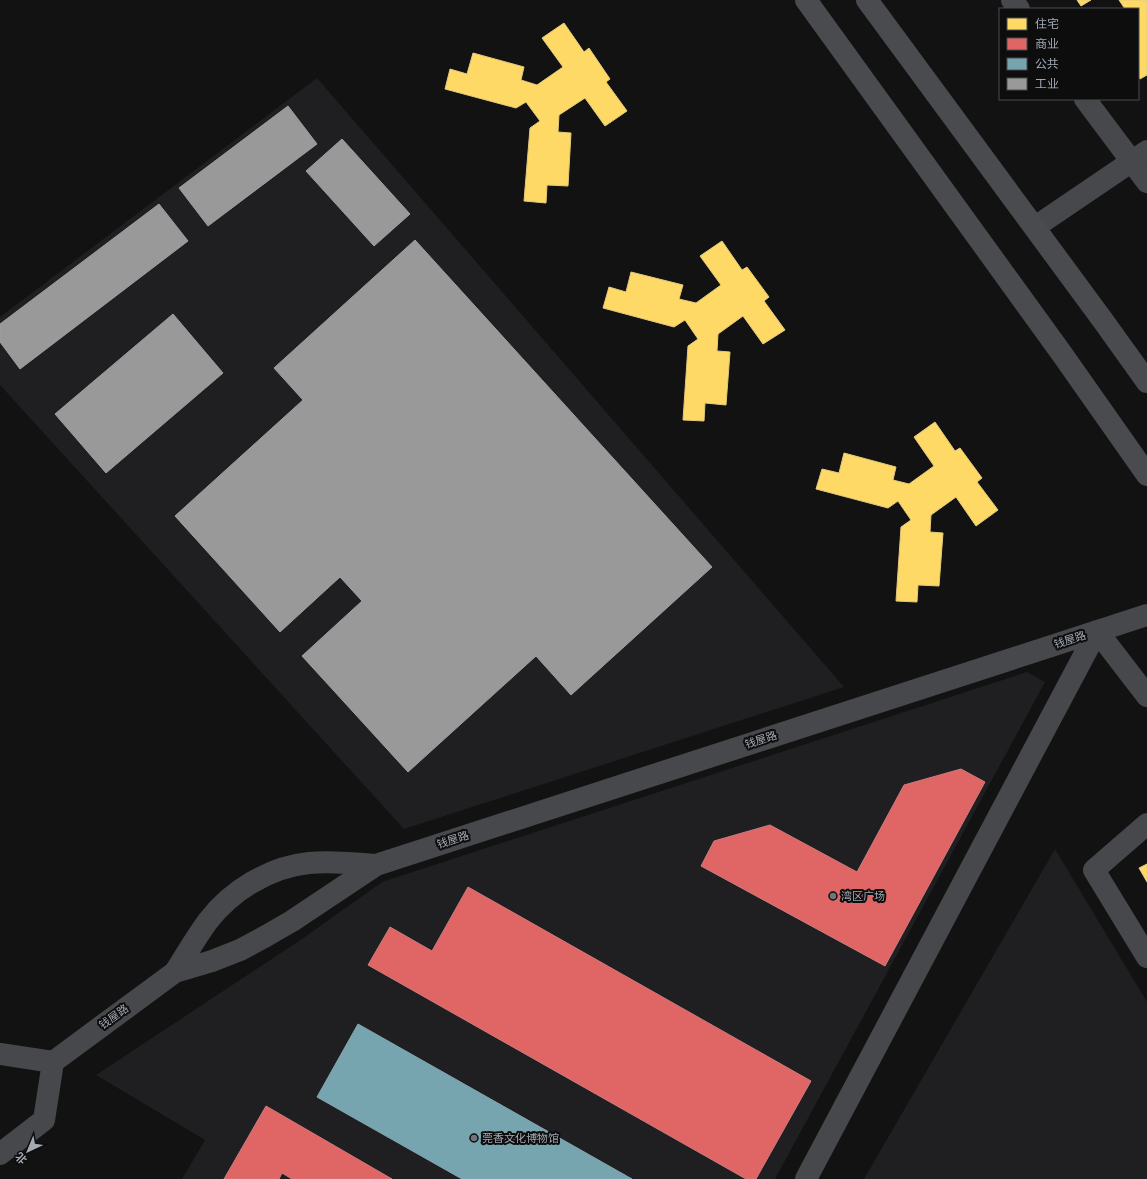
<svg xmlns="http://www.w3.org/2000/svg" width="1147" height="1179" viewBox="0 0 1147 1179" font-family="Rubik,'Noto Sans SC',sans-serif">
<rect width="100%" height="100%" fill="#121213"/>
<!-- built -->
<path fill="#1f1f21" d="M317 78 844 687 404 829 0 385V317Z
M1027 672 1045 682 775 1179H182L205 1140 96 1075 302 939 382 882Z
M1055 849 1147 1002V1179H864Z"/>
<!-- homes -->
<path fill="#ffd966" stroke="#e3cb7d" d="M1077 0H1091L1081 6Z
M1119 0H1147V75L1140 79 1138 76V9H1125Z
M564 23 584 52 589 48 610 79 606 82 627 111 605 126 585 98 559 115 558 132 571 133 568 186 547 185 546 203 524 201 530 128 540 121 526 102 516 108 445 89 450 69 467 74 473 53 524 67 521 80 537 85 563 67 542 38Z
M722 241 742 270 747 267 769 297 764 301 785 330 763 344 743 316 718 334 717 351 730 352 726 405 705 403 704 421 683 420 688 346 698 339 685 320 674 327 603 308 609 287 626 292 631 272 683 285 679 299 696 303 721 285 700 256Z
M935 422 955 451 960 448 982 478 977 482 998 510 976 526 956 497 931 515 930 532 943 533 939 586 918 585 917 602 896 601 901 527 911 520 898 501 888 508 816 489 822 469 839 473 844 453 896 467 893 480 909 484 934 466 914 437Z
M1147 864V882L1139 868Z"/>
<!-- shops -->
<path fill="#e06666" stroke="#ce7a7d" d="M961 769 985 782 885 966 701 866 714 841 770 825 857 872 904 785Z
M468 887 811 1081 756 1179H746L368 965 390 927 432 951Z
M266 1106 392 1179H292L282 1173 279 1179H224Z"/>
<!-- public -->
<path fill="#76a5af" stroke="#84a6b0" d="M358 1024 632 1179H462L317 1097Z"/>
<!-- industry -->
<path fill="#999" stroke="#9c9ea1" d="M288 106 317 144 208 226 179 188Z
M342 139 410 214 374 246 306 171Z
M159 204 188 241 20 369 0 342V324Z
M415 240 712 567 571 695 536 656 408 772 302 656 362 601 340 577 280 632 175 516 303 400 274 368Z
M173 314 223 373 106 473 55 414Z"/>
<g fill="none" stroke-linecap="round" stroke-linejoin="round">
<!-- minor -->
<path stroke="#47484b" stroke-width="22" d="M1012 0 1019 9
M1085 99 1147 182
M1035 227 1147 151
M1147 824 1094 870 1147 957
M175 972C186 955 196 937 208 921 232 890 270 867 309 863 331 861 353 863 376 865
M0 1054 53 1062 175 972 212 961 240 950 266 936 292 921 376 865 1147 615
M0 1154 44 1120 53 1062
M806 1179 1097 631 1147 696"/>
<!-- major -->
<path stroke="#494b4e" stroke-width="22" d="M806 0 1062 354 1147 475
M867 0 1104 322 1147 382"/>
</g>
<!-- markers -->
<g fill="#70757c" stroke="#0d0d0e" stroke-width="1.5">
<circle cx="833" cy="896" r="4"/>
<circle cx="474" cy="1138" r="4"/>
</g>
<g text-anchor="middle" dominant-baseline="central" stroke-width="4" stroke-linejoin="round" paint-order="stroke">
<!-- street labels -->
<g font-size="11" fill="#a3aab4" stroke="#0d0d0e">
<text transform="translate(1070 640) rotate(-18)">钱屋路</text>
<text transform="translate(761 740) rotate(-18)">钱屋路</text>
<text transform="translate(453 840) rotate(-18)">钱屋路</text>
<text transform="translate(114 1017) rotate(-36)">钱屋路</text>
</g>
<!-- poi labels -->
<g font-size="11" fill="#a3aab4" stroke="#0d0d0e" text-anchor="start">
<text x="841" y="896">湾区广场</text>
<text x="482" y="1138">莞香文化博物馆</text>
</g>
</g>
<!-- legend -->
<rect x="999" y="8" width="140" height="92" fill="#0d0d0e" stroke="#494c50"/>
<rect x="1007" y="18" width="20" height="12" fill="#ffd966" stroke="#494c50"/>
<text x="1035" y="28" font-size="12" fill="#a3aab4">住宅</text>
<rect x="1007" y="38" width="20" height="12" fill="#e06666" stroke="#494c50"/>
<text x="1035" y="48" font-size="12" fill="#a3aab4">商业</text>
<rect x="1007" y="58" width="20" height="12" fill="#76a5af" stroke="#494c50"/>
<text x="1035" y="68" font-size="12" fill="#a3aab4">公共</text>
<rect x="1007" y="78" width="20" height="12" fill="#999999" stroke="#494c50"/>
<text x="1035" y="88" font-size="12" fill="#a3aab4">工业</text>
<!-- north arrow -->
<g transform="translate(28 1151) rotate(224)" stroke="#0d0d0e" stroke-width="3" paint-order="stroke">
<path d="M0-3L7 15L0 10L-7 15Z" fill="#a3aab4"/>
<text y="-6" font-size="11" font-weight="bold" text-anchor="middle" fill="#a3aab4">北</text>
</g>
</svg>
